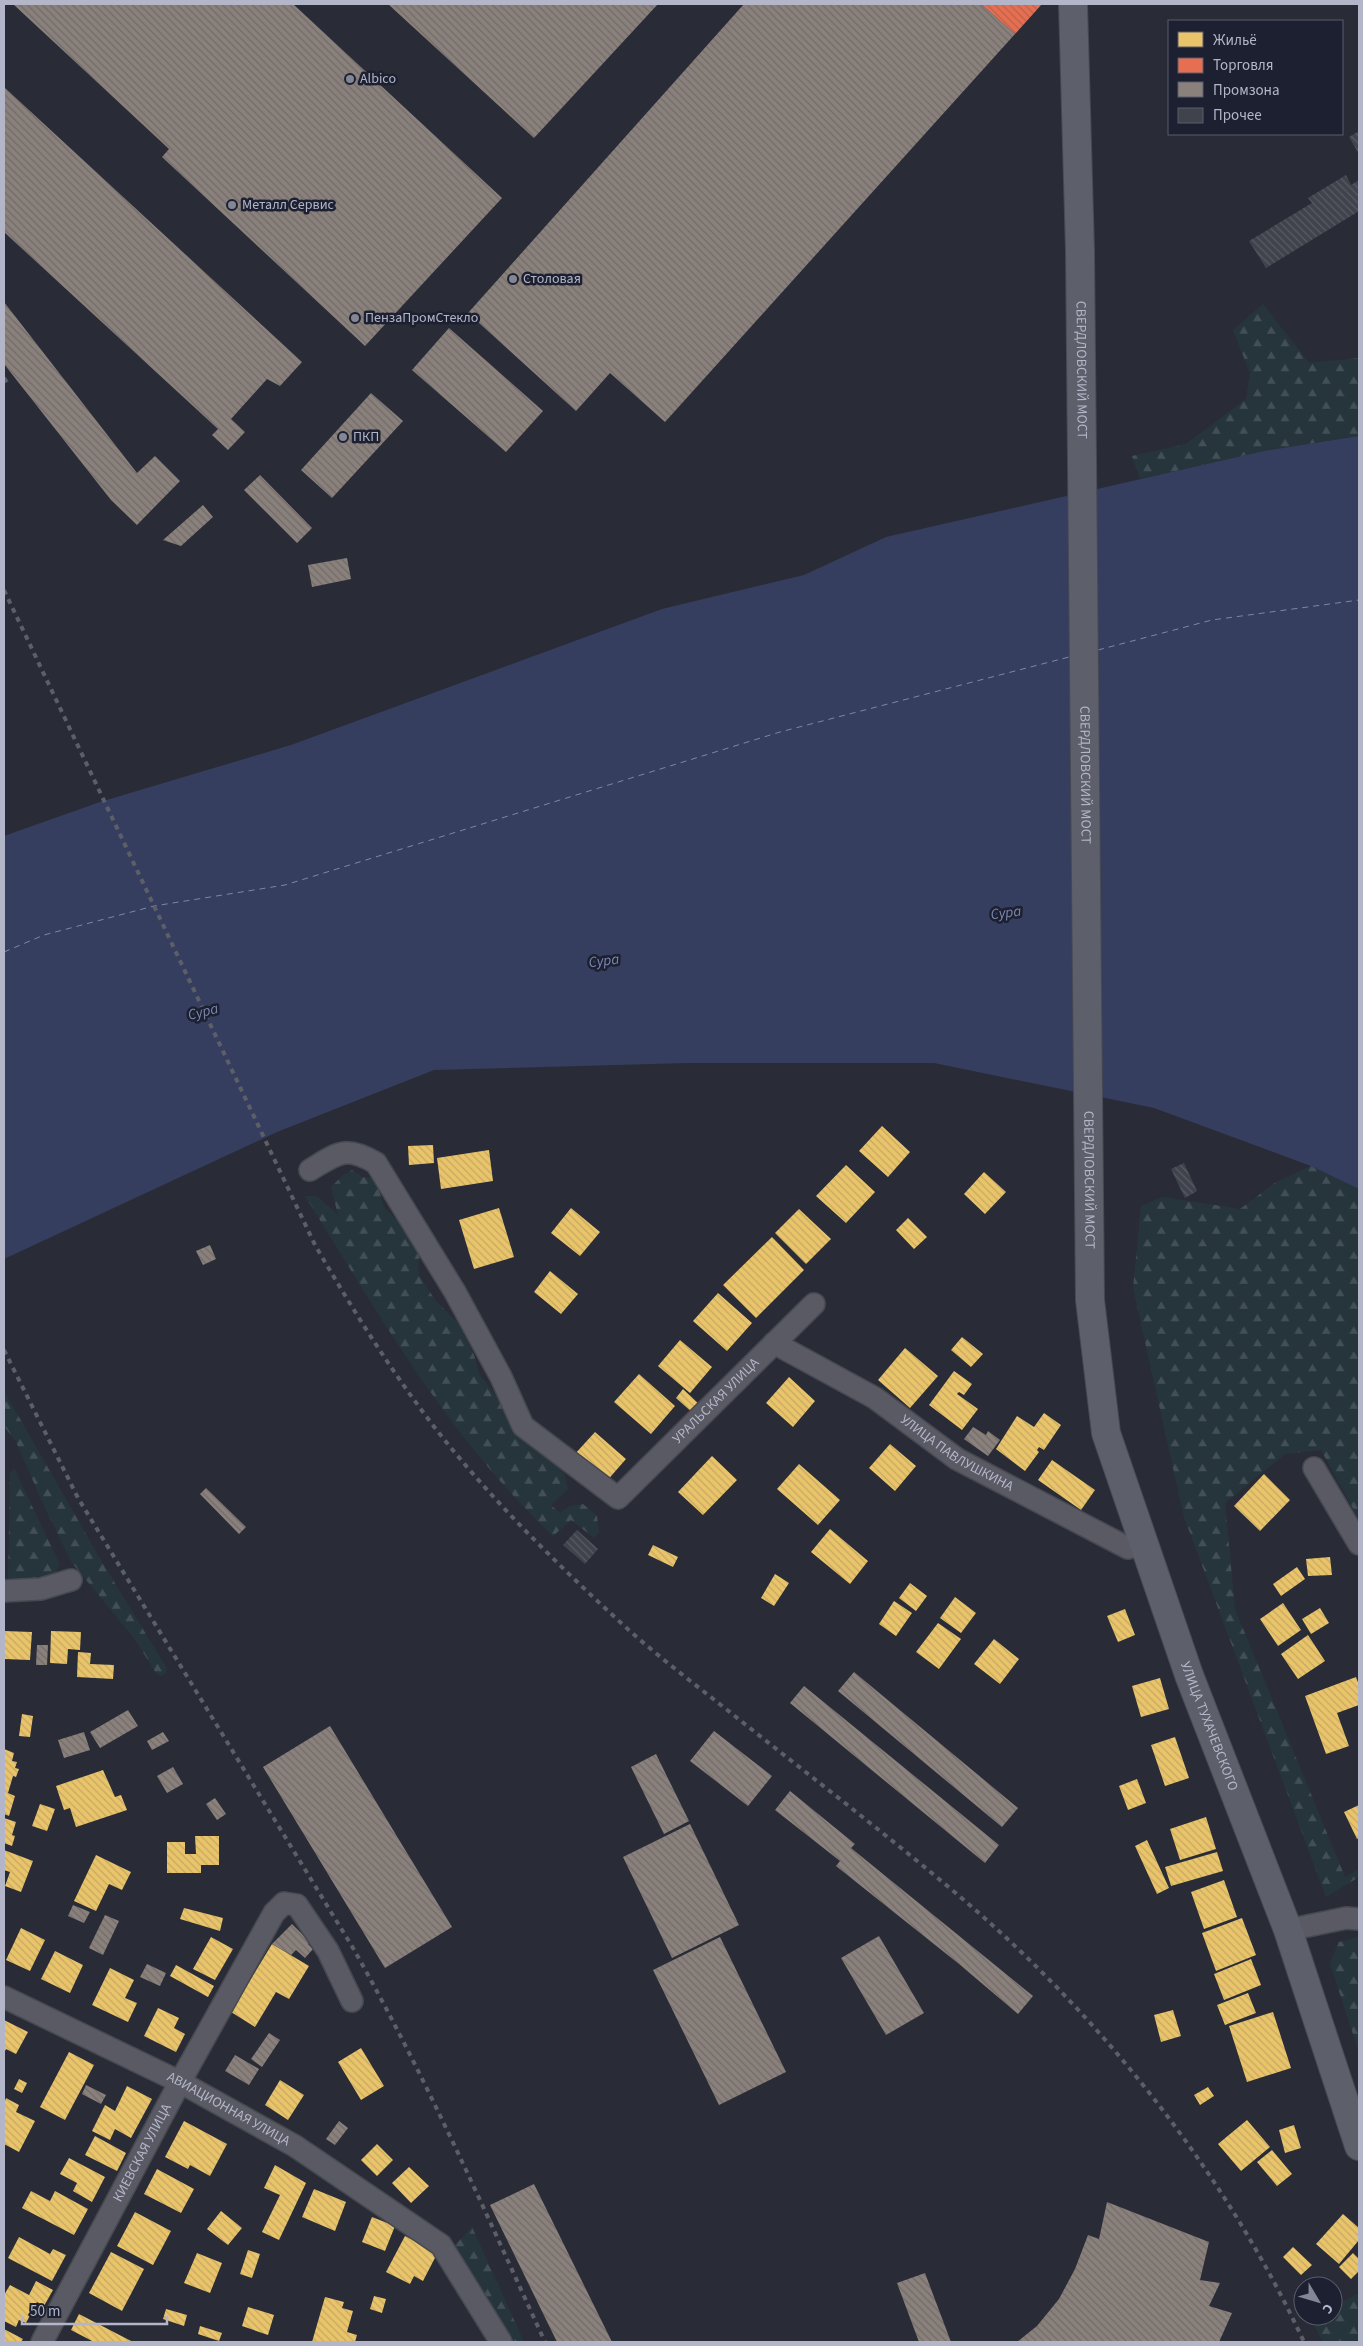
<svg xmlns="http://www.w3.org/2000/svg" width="1363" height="2346" viewBox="0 0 1363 2346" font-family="'Source Sans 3',sans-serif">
<defs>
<pattern id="forest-firs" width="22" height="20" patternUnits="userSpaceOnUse" patternTransform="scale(1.25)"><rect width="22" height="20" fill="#26343c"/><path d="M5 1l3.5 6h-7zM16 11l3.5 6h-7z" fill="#434f57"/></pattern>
<pattern id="homes-back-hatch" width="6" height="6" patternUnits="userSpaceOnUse" patternTransform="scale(1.25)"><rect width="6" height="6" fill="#e9c46a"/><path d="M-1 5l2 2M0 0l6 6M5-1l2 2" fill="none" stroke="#c5a861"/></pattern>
<pattern id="shops-back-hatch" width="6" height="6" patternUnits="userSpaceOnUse" patternTransform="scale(1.25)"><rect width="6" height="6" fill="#e76f51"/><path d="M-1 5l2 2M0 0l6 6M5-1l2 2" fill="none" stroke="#bb614c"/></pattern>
<pattern id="industry-back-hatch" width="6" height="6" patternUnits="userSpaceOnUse" patternTransform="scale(1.25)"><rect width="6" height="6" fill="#8a817c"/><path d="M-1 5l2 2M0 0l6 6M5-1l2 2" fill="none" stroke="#716b69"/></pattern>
<pattern id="building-back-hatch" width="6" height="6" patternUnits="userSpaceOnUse" patternTransform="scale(1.25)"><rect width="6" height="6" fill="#40424c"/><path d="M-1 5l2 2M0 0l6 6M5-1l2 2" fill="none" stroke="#595b64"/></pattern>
</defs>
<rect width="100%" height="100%" fill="#292c36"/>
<!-- forest -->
<path fill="url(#forest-firs)" d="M1263 304 1309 363 1359 358V436L1264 451 1140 479 1132 456 1186 444 1246 399 1250 373 1233 330Z
M1311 1166 1359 1189V1520L1321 1450 1285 1454 1225 1503 1235 1609 1345 1877 1359 1869V1877L1326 1897 1184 1517 1133 1288 1141 1206 1163 1197 1240 1209 1276 1182Z
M352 1170 362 1177 372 1178 378 1187 384 1207 404 1227 421 1250 418 1264 419 1275 435 1300 458 1323 474 1355 479 1374 531 1440 564 1473 568 1489 551 1505 560 1513 570 1506 583 1504 597 1516 599 1532 594 1538 571 1520 553 1536C450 1439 379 1315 305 1196H317L338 1215 331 1187 342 1176Z
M4 1391 102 1562 166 1667 167 1672 161 1676 156 1673 134 1638 72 1563 45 1508 16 1442 4 1426Z
M14 1468 60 1565 53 1576 19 1584 8 1578 10 1474Z
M1359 1937V2053L1330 1963 1339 1942Z
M472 2227 524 2342H507L452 2248Z
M1359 2293V2342H1323L1311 2318 1315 2316H1333V2307Z"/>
<!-- water -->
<path fill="#363e5f" d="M1359 436V1189L1311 1166 1154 1108 934 1063H687L434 1070 277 1132 4 1259V836L100 802 291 745 662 609 804 575 886 537 1264 451Z"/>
<!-- homes -->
<path fill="url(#homes-back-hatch)" d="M882 1126 910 1152 888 1177 859 1151Z
M433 1145 434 1163 409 1165 408 1146Z
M489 1150 493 1181 441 1189 437 1158Z
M846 1165 875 1192 846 1223 816 1196Z
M984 1172 1006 1192 985 1214 964 1194Z
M499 1208 514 1257 474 1269 459 1220Z
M571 1208 600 1232 580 1256 551 1233Z
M799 1209 831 1239 806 1264 775 1233Z
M908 1218 927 1237 914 1249 896 1230Z
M772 1237 804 1270 756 1318 723 1285Z
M550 1271 578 1294 561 1314 534 1292Z
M718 1293 752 1323 727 1351 693 1321Z
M962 1337 983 1354 971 1367 951 1350Z
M680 1340 712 1367 690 1393 658 1366Z
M905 1348 938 1376 910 1408 878 1380Z
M954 1371 972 1384 964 1395 959 1392 957 1394 978 1409 962 1430 929 1405Z
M639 1374 675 1406 651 1434 614 1402Z
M789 1377 815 1401 793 1427 766 1403Z
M683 1389 701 1406 694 1414 676 1398Z
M1044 1413 1061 1425 1044 1450 1039 1447 1037 1450 1039 1452 1025 1471 996 1449 1017 1416 1034 1427Z
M595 1432 626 1459 605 1483 574 1455Z
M890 1444 916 1466 895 1491 869 1468Z
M712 1456 737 1480 703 1515 678 1492Z
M1052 1460 1095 1490 1081 1510 1038 1480Z
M799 1464 840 1500 818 1525 777 1489Z
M1264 1474 1290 1500 1260 1531 1234 1506Z
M830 1529 868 1561 850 1584 811 1552Z
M653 1545 678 1557 673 1567 648 1555Z
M1330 1557 1332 1575 1308 1576 1306 1559Z
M1297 1567 1305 1579 1281 1596 1273 1584Z
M775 1574 789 1583 774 1606 761 1598Z
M910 1583 927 1596 916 1611 899 1598Z
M955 1597 976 1613 961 1633 940 1618Z
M894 1601 912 1613 896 1636 879 1624Z
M1283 1603 1301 1630 1278 1646 1260 1619Z
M1320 1608 1329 1623 1311 1634 1302 1619Z
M1125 1609 1135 1635 1118 1642 1107 1616Z
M938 1623 961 1639 939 1669 916 1652Z
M4 1631 32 1632 30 1660 4 1659Z
M51 1631 81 1632 80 1650 68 1649 67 1664 50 1663Z
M1308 1635 1325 1661 1298 1679 1281 1654Z
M994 1639 1019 1659 1000 1684 974 1664Z
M78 1652 91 1653 90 1664 114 1665 113 1679 77 1677Z
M1356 1677 1359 1685V1705L1337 1713 1349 1746 1326 1754 1305 1696Z
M1160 1678 1169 1709 1141 1717 1132 1686Z
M22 1714 33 1716 30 1737 19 1736Z
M1175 1737 1189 1778 1165 1786 1151 1745Z
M4 1749 14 1753 12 1761 17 1762 15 1768 19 1769 16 1777 13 1776 8 1793 15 1796 9 1816 4 1814Z
M103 1770 115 1797 121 1795 127 1810 76 1827 70 1808 64 1810 56 1786Z
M1137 1779 1146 1803 1128 1810 1119 1786Z
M40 1804 55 1809 47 1831 32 1826Z
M1359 1805V1838L1357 1839 1344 1812Z
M1206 1817 1216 1849 1180 1860 1170 1829Z
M4 1818 16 1822 12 1835 15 1836 12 1846 4 1843Z
M195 1836H219V1865H201V1873H167V1842H185V1854H196Z
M1147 1840 1169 1888 1157 1894 1135 1846Z
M4 1850 33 1861 21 1892 5 1886 10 1872 4 1870Z
M1217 1852 1223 1871 1171 1886 1165 1867Z
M96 1855 131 1872 122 1890 109 1884 96 1911 74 1901Z
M1224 1880 1237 1917 1204 1929 1191 1892Z
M184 1908 223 1918 220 1931 180 1919Z
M1242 1918 1256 1955 1216 1971 1202 1933Z
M21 1928 45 1940 30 1971 6 1960Z
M211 1937 233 1949 215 1980 193 1969Z
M272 1944 309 1966 289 1999 276 1992 255 2027 231 2012Z
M55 1951 83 1965 70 1993 41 1979Z
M1251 1959 1261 1985 1224 2000 1214 1974Z
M176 1965 214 1986 208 1997 170 1976Z
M110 1968 134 1980 125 1998 137 2003 128 2022 92 2005Z
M1248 1993 1256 2013 1225 2025 1217 2005Z
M158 2008 179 2018 174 2028 185 2034 176 2052 144 2036Z
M1173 2010 1181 2036 1161 2042 1154 2015Z
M1273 2012 1291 2068 1247 2082 1229 2026Z
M4 2020 28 2032 16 2054 6 2049 4 2053Z
M361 2048 384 2086 361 2100 338 2062Z
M69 2052 94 2065 65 2120 40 2107Z
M19 2079 27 2083 22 2093 14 2089Z
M280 2080 304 2095 288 2120 265 2105Z
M127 2086 152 2099 131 2138 115 2129 110 2140 92 2131 105 2105 115 2111Z
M1208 2087 1214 2096 1200 2105 1194 2095Z
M6 2098 19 2105 16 2112 35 2121 19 2152 4 2144V2104Z
M1247 2120 1270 2147 1241 2171 1218 2144Z
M184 2121 227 2144 210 2176 190 2165 188 2169 165 2157Z
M1294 2125 1301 2148 1285 2153 1279 2130Z
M95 2136 126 2153 117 2171 85 2155Z
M377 2144 393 2160 377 2176 361 2160Z
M1272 2150 1292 2174 1277 2186 1257 2162Z
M69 2158 105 2177 92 2202 73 2191 77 2183 60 2174Z
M275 2165 306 2183 279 2240 262 2232 280 2195 264 2188Z
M409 2167 429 2186 411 2203 392 2183Z
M157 2169 194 2189 181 2213 144 2194Z
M314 2189 346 2202 335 2231 302 2217Z
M31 2191 50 2201 55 2191 88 2209 74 2235 22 2208Z
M221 2211 242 2228 228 2245 207 2229Z
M135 2212 171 2231 153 2265 117 2246Z
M1343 2214 1359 2228V2240L1339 2264 1316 2244Z
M372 2217 395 2226 385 2251 362 2242Z
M405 2236 438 2252 423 2281 414 2276 410 2284 386 2272Z
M19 2237 50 2254 53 2249 66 2255 52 2281 8 2258Z
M1293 2247 1312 2265 1301 2275 1283 2257Z
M248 2250 260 2254 252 2278 240 2274Z
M111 2252 144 2269 122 2311 89 2293Z
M197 2253 222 2263 210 2293 184 2283Z
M1353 2253 1359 2259V2271L1351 2279 1339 2267Z
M36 2281 53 2290 44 2306 37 2302 26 2323 19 2320 16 2327 4 2321V2295L10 2285 29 2295Z
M374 2296 386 2299 382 2313 370 2309Z
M325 2297 344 2302 342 2308 353 2311 347 2332 357 2335 355 2342H312Z
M248 2307 274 2315 268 2335 242 2326Z
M166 2309 187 2315 184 2326 163 2319Z
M79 2314 133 2342H94L71 2330Z
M200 2326 222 2333 219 2341 198 2334Z
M4 2329 23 2339 21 2342H4Z"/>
<!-- shops -->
<path fill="url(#shops-back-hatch)" d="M981 4H1042L1015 34Z"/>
<!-- industry -->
<path fill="url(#industry-back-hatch)" d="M13 4H293L502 198 365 346 162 157 169 149Z
M388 4H658L534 138Z
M744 4H981L1015 34 665 422 610 373 576 411 468 313Z
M4 87 302 362 280 386 267 379 231 419 245 432 228 450 212 435 218 429 4 232Z
M4 302 137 473 155 456 180 481 137 525 111 500 4 364Z
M449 328 543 411 506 452 412 370Z
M371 393 403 421 332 498 301 470Z
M260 475 312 528 297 543 244 490Z
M203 505 213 517 181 546 163 540Z
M347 558 351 579 312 587 308 565Z
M210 1245 216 1259 203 1265 196 1251Z
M973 1427 986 1435 988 1431 1000 1440 988 1456 964 1439Z
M206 1488 246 1527 239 1534 200 1494Z
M37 1645H48L47 1665H36Z
M854 1672 1018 1808 1002 1827 838 1691Z
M804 1686 999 1845 985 1863 790 1703Z
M128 1710 138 1726 100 1748 90 1732Z
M330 1726 452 1927 385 1968 263 1767Z
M714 1731 772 1776 748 1806 690 1761Z
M84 1732 90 1750 64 1758 58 1740Z
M163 1732 169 1741 152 1750 147 1741Z
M656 1754 689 1821 664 1834 631 1767Z
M173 1767 183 1784 167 1793 157 1776Z
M790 1791 855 1844 851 1848 1033 1996 1018 2014 959 1964 836 1866 840 1861 775 1810Z
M215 1798 226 1814 217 1820 206 1804Z
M690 1824 739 1925 672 1958 623 1857Z
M73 1905 90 1912 84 1923 68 1916Z
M105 1915 119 1921 103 1955 89 1948Z
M292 1924 310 1942 308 1944 313 1949 305 1958 296 1950 291 1955 272 1944Z
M879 1936 924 2013 886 2035 841 1958Z
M720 1937 786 2072 719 2105 653 1970Z
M147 1964 166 1973 160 1986 140 1977Z
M269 2033 280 2040 262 2067 251 2059Z
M235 2055 259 2069 249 2085 225 2071Z
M86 2085 106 2095 101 2104 82 2094Z
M339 2121 348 2128 335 2145 326 2139Z
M534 2184 612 2342H557L490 2205Z
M1107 2202 1209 2242 1200 2280 1220 2283 1209 2306 1232 2313 1219 2342H1017L1037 2326 1059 2299 1075 2269 1088 2235 1099 2239Z
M925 2273 951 2342H919L897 2283Z"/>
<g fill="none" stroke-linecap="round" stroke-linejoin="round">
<!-- ferry -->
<path stroke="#7b86af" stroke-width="1" stroke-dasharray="6 5" stroke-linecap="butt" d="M1098 650 1212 620 1359 600
M4 952 44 935 154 906 285 885 780 732 1069 657"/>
</g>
<!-- building -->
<path fill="url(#building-back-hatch)" d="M1359 131V154L1349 137Z
M1346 175 1351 185 1359 180V211L1266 268 1249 241 1312 203 1308 198Z
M1184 1163 1197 1191 1185 1198 1171 1169Z
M577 1530 598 1549 585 1564 563 1545Z"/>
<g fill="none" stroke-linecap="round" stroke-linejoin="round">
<!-- street casing -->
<g stroke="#474950" stroke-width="24">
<g id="street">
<path id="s1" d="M310 1170C338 1153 345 1145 376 1163L455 1292 501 1377 523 1426 618 1498 814 1304"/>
<path id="s2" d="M774 1343 875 1398 957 1459 1128 1548 1144 1543"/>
<path d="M1314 1468 1359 1544"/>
<path d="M4 1591 41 1589 71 1580"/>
<path d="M1288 1930 1346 1918 1359 1919"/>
<path id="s3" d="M4 1997 180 2082 295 2146 441 2245 501 2342"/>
<path id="s4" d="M42 2342 180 2082 274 1913 284 1903 297 1905 328 1951 352 2001"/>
</g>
</g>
<!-- secondary casing -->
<g stroke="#474953" stroke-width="30">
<g id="secondary">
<path id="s5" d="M1073 4 1080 251 1090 1300 1106 1433 1189 1675 1288 1930 1359 2146"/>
</g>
</g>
<!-- street -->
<use href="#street" stroke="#595a64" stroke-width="21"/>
<!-- secondary -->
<use href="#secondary" stroke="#5d5f6a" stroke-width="28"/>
<!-- rail -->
<path stroke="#5d5f68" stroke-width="4" stroke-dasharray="5 5" stroke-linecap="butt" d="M4 378 9 385
M4 590 315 1245C353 1310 392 1373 439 1433 496 1505 563 1570 631 1632 665 1662 701 1689 736 1717 810 1776 886 1834 958 1895 1101 2016 1225 2172 1304 2342
M4 1350 78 1498 353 1948C425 2075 484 2209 545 2342"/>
</g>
<!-- markers -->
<g fill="#838695" stroke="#1c2031" stroke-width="2">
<circle cx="350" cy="79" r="5"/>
<circle cx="232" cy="205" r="5"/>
<circle cx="513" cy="279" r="5"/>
<circle cx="355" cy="318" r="5"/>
<circle cx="343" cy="437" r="5"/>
</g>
<g text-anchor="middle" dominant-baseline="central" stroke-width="5" stroke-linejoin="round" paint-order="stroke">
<!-- poi labels -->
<g font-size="14" fill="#b3b6c8" stroke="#1c2031" text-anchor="start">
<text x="360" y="79">Albico</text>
<text x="242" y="205">Металл Сервис</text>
<text x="523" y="279">Столовая</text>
<text x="365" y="318">ПензаПромСтекло</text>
<text x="353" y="437">ПКП</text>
</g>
<!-- street labels -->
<g font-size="14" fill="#b3b6c8" stroke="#1c2031">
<text stroke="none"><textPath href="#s5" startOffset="366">СВЕРДЛОВСКИЙ МОСТ</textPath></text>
<text stroke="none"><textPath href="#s5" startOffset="771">СВЕРДЛОВСКИЙ МОСТ</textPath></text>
<text stroke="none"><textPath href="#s5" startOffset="1176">СВЕРДЛОВСКИЙ МОСТ</textPath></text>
<text stroke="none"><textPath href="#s1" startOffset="631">УРАЛЬСКАЯ УЛИЦА</textPath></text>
<text stroke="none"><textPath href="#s2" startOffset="214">УЛИЦА ПАВЛУШКИНА</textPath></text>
<text stroke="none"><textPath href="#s5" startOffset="1741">УЛИЦА ТУХАЧЕВСКОГО</textPath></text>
<text stroke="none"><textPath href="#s3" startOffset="251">АВИАЦИОННАЯ УЛИЦА</textPath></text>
<text stroke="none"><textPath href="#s4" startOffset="214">КИЕВСКАЯ УЛИЦА</textPath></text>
</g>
<!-- water labels -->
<g font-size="15" font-style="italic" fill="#7b86af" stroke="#1c2031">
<text transform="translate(1006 913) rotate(-7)">Сура</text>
<text transform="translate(604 961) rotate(-7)">Сура</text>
<text transform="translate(203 1012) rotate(-14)">Сура</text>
</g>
</g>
<!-- border -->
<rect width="1363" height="2346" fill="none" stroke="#b3b6c8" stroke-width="10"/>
<!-- legend -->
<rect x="1168" y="20" width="175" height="115" fill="#1c2031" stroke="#585c6d"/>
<rect x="1178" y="32" width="25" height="15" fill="#e9c46a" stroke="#585c6d"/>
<text x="1213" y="45" font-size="15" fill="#b3b6c8">Жильё</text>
<rect x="1178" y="58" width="25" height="15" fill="#e76f51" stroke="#585c6d"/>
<text x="1213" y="70" font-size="15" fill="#b3b6c8">Торговля</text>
<rect x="1178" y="82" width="25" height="15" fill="#8a817c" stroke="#585c6d"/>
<text x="1213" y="95" font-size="15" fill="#b3b6c8">Промзона</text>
<rect x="1178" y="108" width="25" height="15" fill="#40424c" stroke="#585c6d"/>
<text x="1213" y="120" font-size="15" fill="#b3b6c8">Прочее</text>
<!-- north arrow -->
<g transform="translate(1318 2301) rotate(128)"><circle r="24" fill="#1c2031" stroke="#585c6d"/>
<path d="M0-4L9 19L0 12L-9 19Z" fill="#838695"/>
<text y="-8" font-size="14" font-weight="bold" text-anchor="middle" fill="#b3b6c8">С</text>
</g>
<!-- scale -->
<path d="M22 2316v8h145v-8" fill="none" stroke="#b3b6c8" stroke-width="2.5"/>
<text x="30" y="2316" font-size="15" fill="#b3b6c8" stroke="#1c2031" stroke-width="4" paint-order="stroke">50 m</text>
</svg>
